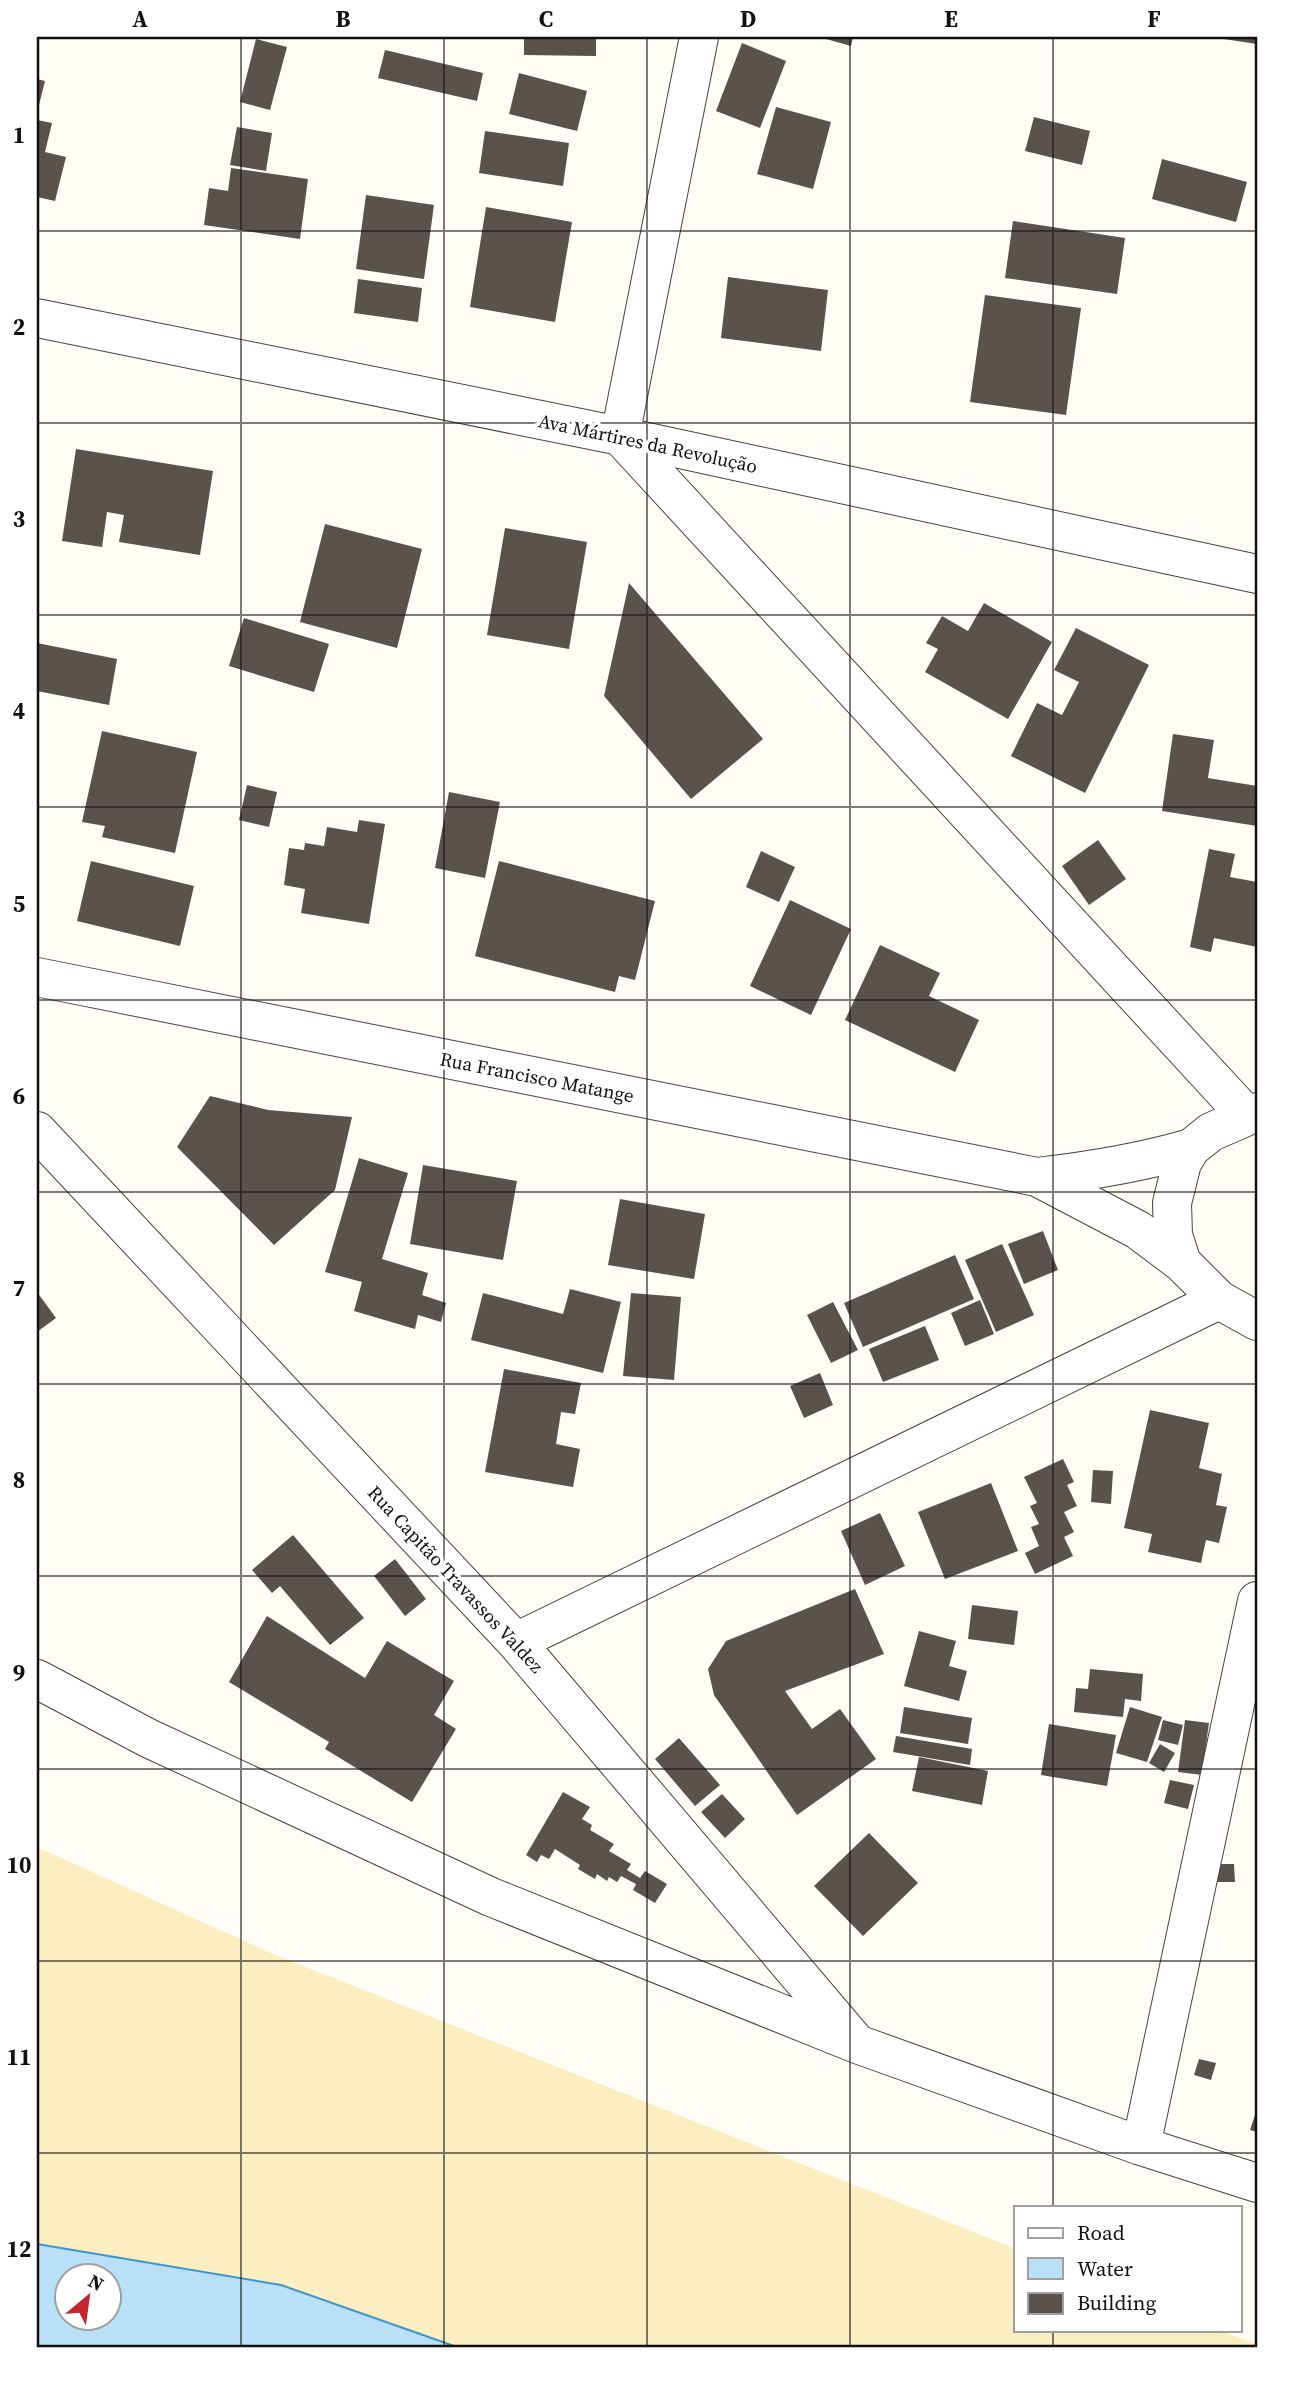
<svg xmlns="http://www.w3.org/2000/svg" width="1294" height="2384" viewBox="0 0 1294 2384" font-family="'Source Serif 4',serif">
<rect width="100%" height="100%" fill="#fffdf5"/>
<!-- sand -->
<path fill="#fbeec1" d="M37 1847 273 1954 1016 2249V2330H1218L1257 2344V2347H457L281 2285 37 2244Z"/>
<!-- water -->
<path fill="#b9e0f7" stroke="#3f96cf" stroke-width="2" fill-rule="evenodd" d="M37 2244 281 2285 457 2347H37ZM66 2276H108V2318H66Z"/>
<!-- building -->
<path fill="#5a524d" d="M524 37H596V56L524 55Z
M819 37H853L851 46Z
M1217 37H1257V44L1217 38Z
M256 39 287 47 270 110 240 102Z
M742 43 786 61 760 128 716 111Z
M385 50 483 73 477 101 378 78Z
M519 73 587 91 577 131 509 114Z
M37 79 45 81 38 109H37Z
M776 107 831 122 813 189 757 174Z
M1034 117 1090 131 1082 165 1025 151Z
M37 120 52 123 45 152 66 157 55 201 37 197Z
M237 127 272 133 266 171 230 165Z
M485 131 569 143 563 186 479 173Z
M1162 159 1247 182 1236 222 1152 199Z
M231 168 308 179 300 239 204 225 209 188 228 191Z
M366 195 434 205 424 279 356 269Z
M486 207 572 222 555 322 470 307Z
M1013 221 1125 238 1117 294 1005 278Z
M728 277 828 290 821 351 721 338Z
M358 279 422 288 418 322 354 313Z
M985 295 1081 308 1066 415 970 402Z
M76 449 213 471 200 555 119 542 124 515 107 512 102 547 62 541Z
M325 524 422 549 397 648 300 622Z
M505 528 587 542 569 649 487 635Z
M629 583 763 739 691 799 604 696Z
M984 603 1052 642 1008 719 925 672 938 649 926 643 942 616 968 631Z
M244 618 329 644 314 692 229 666Z
M1076 628 1149 665 1085 793 1011 756 1037 703 1062 715 1079 682 1054 670Z
M37 643 117 659 109 705 37 691Z
M102 731 197 752 175 853 102 837 105 826 82 822Z
M1173 734 1214 740 1208 778 1257 786V826L1162 811Z
M247 785 277 792 269 827 239 820Z
M449 792 500 802 485 878 435 868Z
M359 820 385 824 369 924 301 913 305 889 284 885 289 848 304 850 305 843 324 846 327 827 357 832Z
M1098 840 1126 879 1089 905 1062 866Z
M1209 849 1235 854 1230 877 1257 882V947L1214 938 1211 952 1190 947Z
M761 851 795 867 779 902 746 887Z
M91 861 194 886 180 946 77 921Z
M499 861 655 901 635 980 619 976 615 992 475 956Z
M790 900 851 929 811 1015 750 986Z
M880 945 940 973 929 996 979 1020 955 1072 845 1020Z
M210 1096 268 1110 352 1117 335 1190 274 1245 177 1147Z
M359 1158 408 1173 382 1259 428 1273 422 1295 446 1303 441 1322 418 1315 415 1329 354 1311 362 1282 325 1272Z
M423 1165 517 1181 503 1260 410 1244Z
M620 1199 705 1214 694 1279 608 1265Z
M1043 1231 1058 1270 1024 1284 1008 1244Z
M1002 1244 1034 1315 996 1332 965 1260Z
M955 1255 974 1299 863 1347 844 1303Z
M570 1289 621 1302 603 1373 471 1340 483 1293 563 1314Z
M37 1292 56 1318 37 1332Z
M631 1293 681 1297 674 1380 623 1376Z
M980 1300 994 1334 965 1346 951 1313Z
M833 1302 858 1350 831 1363 807 1315Z
M925 1326 939 1360 883 1382 869 1349Z
M504 1369 581 1383 575 1414 561 1412 556 1444 580 1449 573 1487 485 1472Z
M820 1373 833 1405 804 1418 790 1386Z
M1150 1410 1209 1423 1199 1468 1222 1474 1216 1505 1227 1507 1219 1543 1206 1540 1201 1563 1148 1552 1152 1534 1124 1528Z
M1063 1459 1074 1482 1067 1485 1077 1506 1064 1512 1074 1532 1064 1537 1073 1556 1035 1574 1025 1553 1039 1546 1031 1527 1039 1524 1030 1506 1037 1503 1024 1477Z
M1093 1470 1113 1471 1111 1504 1091 1502Z
M991 1483 1018 1551 945 1579 918 1512Z
M880 1513 905 1566 865 1585 841 1531Z
M293 1535 364 1618 330 1645 280 1586 272 1593 252 1570Z
M395 1559 426 1599 405 1616 374 1576Z
M855 1589 884 1654 785 1691 812 1729 840 1709 876 1759 797 1815 714 1695 708 1669 726 1641Z
M972 1605 1018 1611 1014 1645 968 1639Z
M267 1616 365 1678 387 1641 454 1681 434 1715 456 1729 412 1802 325 1749 329 1742 229 1682Z
M919 1631 956 1641 949 1666 967 1671 959 1701 904 1686Z
M1090 1669 1143 1674 1141 1701 1125 1699 1123 1717 1074 1712 1076 1688 1088 1689Z
M904 1707 972 1718 968 1744 900 1733Z
M1130 1707 1162 1717 1147 1762 1116 1753Z
M1163 1720 1183 1725 1178 1745 1158 1740Z
M1185 1720 1209 1723 1202 1775 1178 1772Z
M1049 1724 1116 1735 1107 1786 1041 1775Z
M896 1736 972 1749 970 1765 893 1752Z
M679 1738 720 1785 695 1806 655 1759Z
M1160 1744 1175 1753 1164 1772 1149 1763Z
M919 1757 988 1771 982 1805 912 1791Z
M1170 1780 1194 1785 1188 1809 1164 1803Z
M563 1792 590 1807 582 1819 592 1825 590 1830 614 1844 609 1851 631 1864 627 1870 640 1878 645 1871 667 1884 655 1903 633 1890 636 1884 621 1876 617 1882 609 1877 607 1881 597 1874 595 1879 578 1869 580 1865 555 1849 549 1859 541 1855 537 1862 526 1855Z
M722 1794 745 1819 725 1838 701 1812Z
M869 1833 918 1883 863 1936 814 1886Z
M1212 1864H1234L1235 1882H1212Z
M1199 2059 1216 2063 1211 2080 1194 2075Z
M1257 2109V2132L1250 2130Z"/>
<g fill="none" stroke-linecap="round" stroke-linejoin="round">
<!-- minor casing -->
<g stroke="#444" stroke-width="40">
<path id="minor" d="M699 37 620 436 1246 1115
M37 977 1037 1177 1138 1230 1182 1263
M1257 1112 1211 1132 1191 1148 1182 1163 1172 1203 1173 1235 1182 1263 1219 1300 1257 1321
M37 1131 516 1642 853 2039
M1037 1177C1090 1171 1140 1163 1191 1148
M516 1642 1219 1300
M37 1679 148 1738 491 1897 857 2044 1141 2146 1257 2183
M1141 2146 1257 1601"/>
</g>
<!-- tertiary casing -->
<g stroke="#444" stroke-width="40">
<path id="tertiary" d="M37 318 620 436 1257 574"/>
</g>
<!-- minor -->
<use href="#minor" stroke="#fff" stroke-width="38"/>
<!-- tertiary -->
<use href="#tertiary" stroke="#fff" stroke-width="38"/>
</g>
<!-- grid -->
<path fill="none" stroke="#111" stroke-width="2" stroke-opacity="0.55" d="M241 37V2347M444 37V2347M647 37V2347M850 37V2347M1053 37V2207M37 231H1257M37 423H1257M37 615H1257M37 807H1257M37 1000H1257M37 1192H1257M37 1384H1257M37 1576H1257M37 1769H1257M37 1961H1257M37 2153H1257M1053 2330V2347"/>
<g text-anchor="middle" dominant-baseline="central" stroke-width="7" stroke-linejoin="round" paint-order="stroke">
<!-- street labels -->
<g font-size="19" fill="#111" stroke="#fff">
<text transform="translate(648 443) rotate(12)">Ava Mártires da Revolução</text>
<text transform="translate(537 1077) rotate(11)">Rua Francisco Matange</text>
<text transform="translate(456 1579) rotate(47)">Rua Capitão Travassos Valdez</text>
</g>
</g>
<!-- border -->
<rect width="1294" height="2384" fill="none" stroke="#ffffff" stroke-width="77"/>
<!-- legend -->
<rect x="1014" y="2206" width="228" height="126" fill="#ffffff" stroke="#a0a0a0" stroke-width="2"/>
<rect x="1028" y="2228" width="35" height="10" fill="#ffffff" stroke="#a0a0a0" stroke-width="2"/>
<text x="1077" y="2240" font-size="21" fill="#111111">Road</text>
<rect x="1028" y="2258" width="35" height="21" fill="#b9e0f7" stroke="#a0a0a0" stroke-width="2"/>
<text x="1077" y="2276" font-size="21" fill="#111111">Water</text>
<rect x="1028" y="2293" width="35" height="21" fill="#5a524d" stroke="#a0a0a0" stroke-width="2"/>
<text x="1077" y="2310" font-size="21" fill="#111111">Building</text>
<!-- north arrow -->
<g transform="translate(88 2297) rotate(29)"><circle r="33" fill="#ffffff" stroke="#a0a0a0" stroke-width="2"/>
<path d="M0-5L12 26L0 18L-12 26Z" fill="#c4262e"/>
<text y="-10" font-size="19" font-weight="bold" text-anchor="middle" fill="#111111">N</text>
</g>
<rect x="38" y="38" width="1218" height="2308" fill="none" stroke="#111" stroke-width="2.5"/>
<g font-size="23" text-anchor="middle" font-weight="bold" fill="#111">
<text x="140" y="27">A</text>
<text x="343" y="27">B</text>
<text x="546" y="27">C</text>
<text x="748" y="27">D</text>
<text x="951" y="27">E</text>
<text x="1154" y="27">F</text>
<text x="19" y="143">1</text>
<text x="19" y="335">2</text>
<text x="19" y="527">3</text>
<text x="19" y="719">4</text>
<text x="19" y="912">5</text>
<text x="19" y="1104">6</text>
<text x="19" y="1296">7</text>
<text x="19" y="1488">8</text>
<text x="19" y="1681">9</text>
<text x="19" y="1873">10</text>
<text x="19" y="2065">11</text>
<text x="19" y="2257">12</text>
</g>
</svg>
